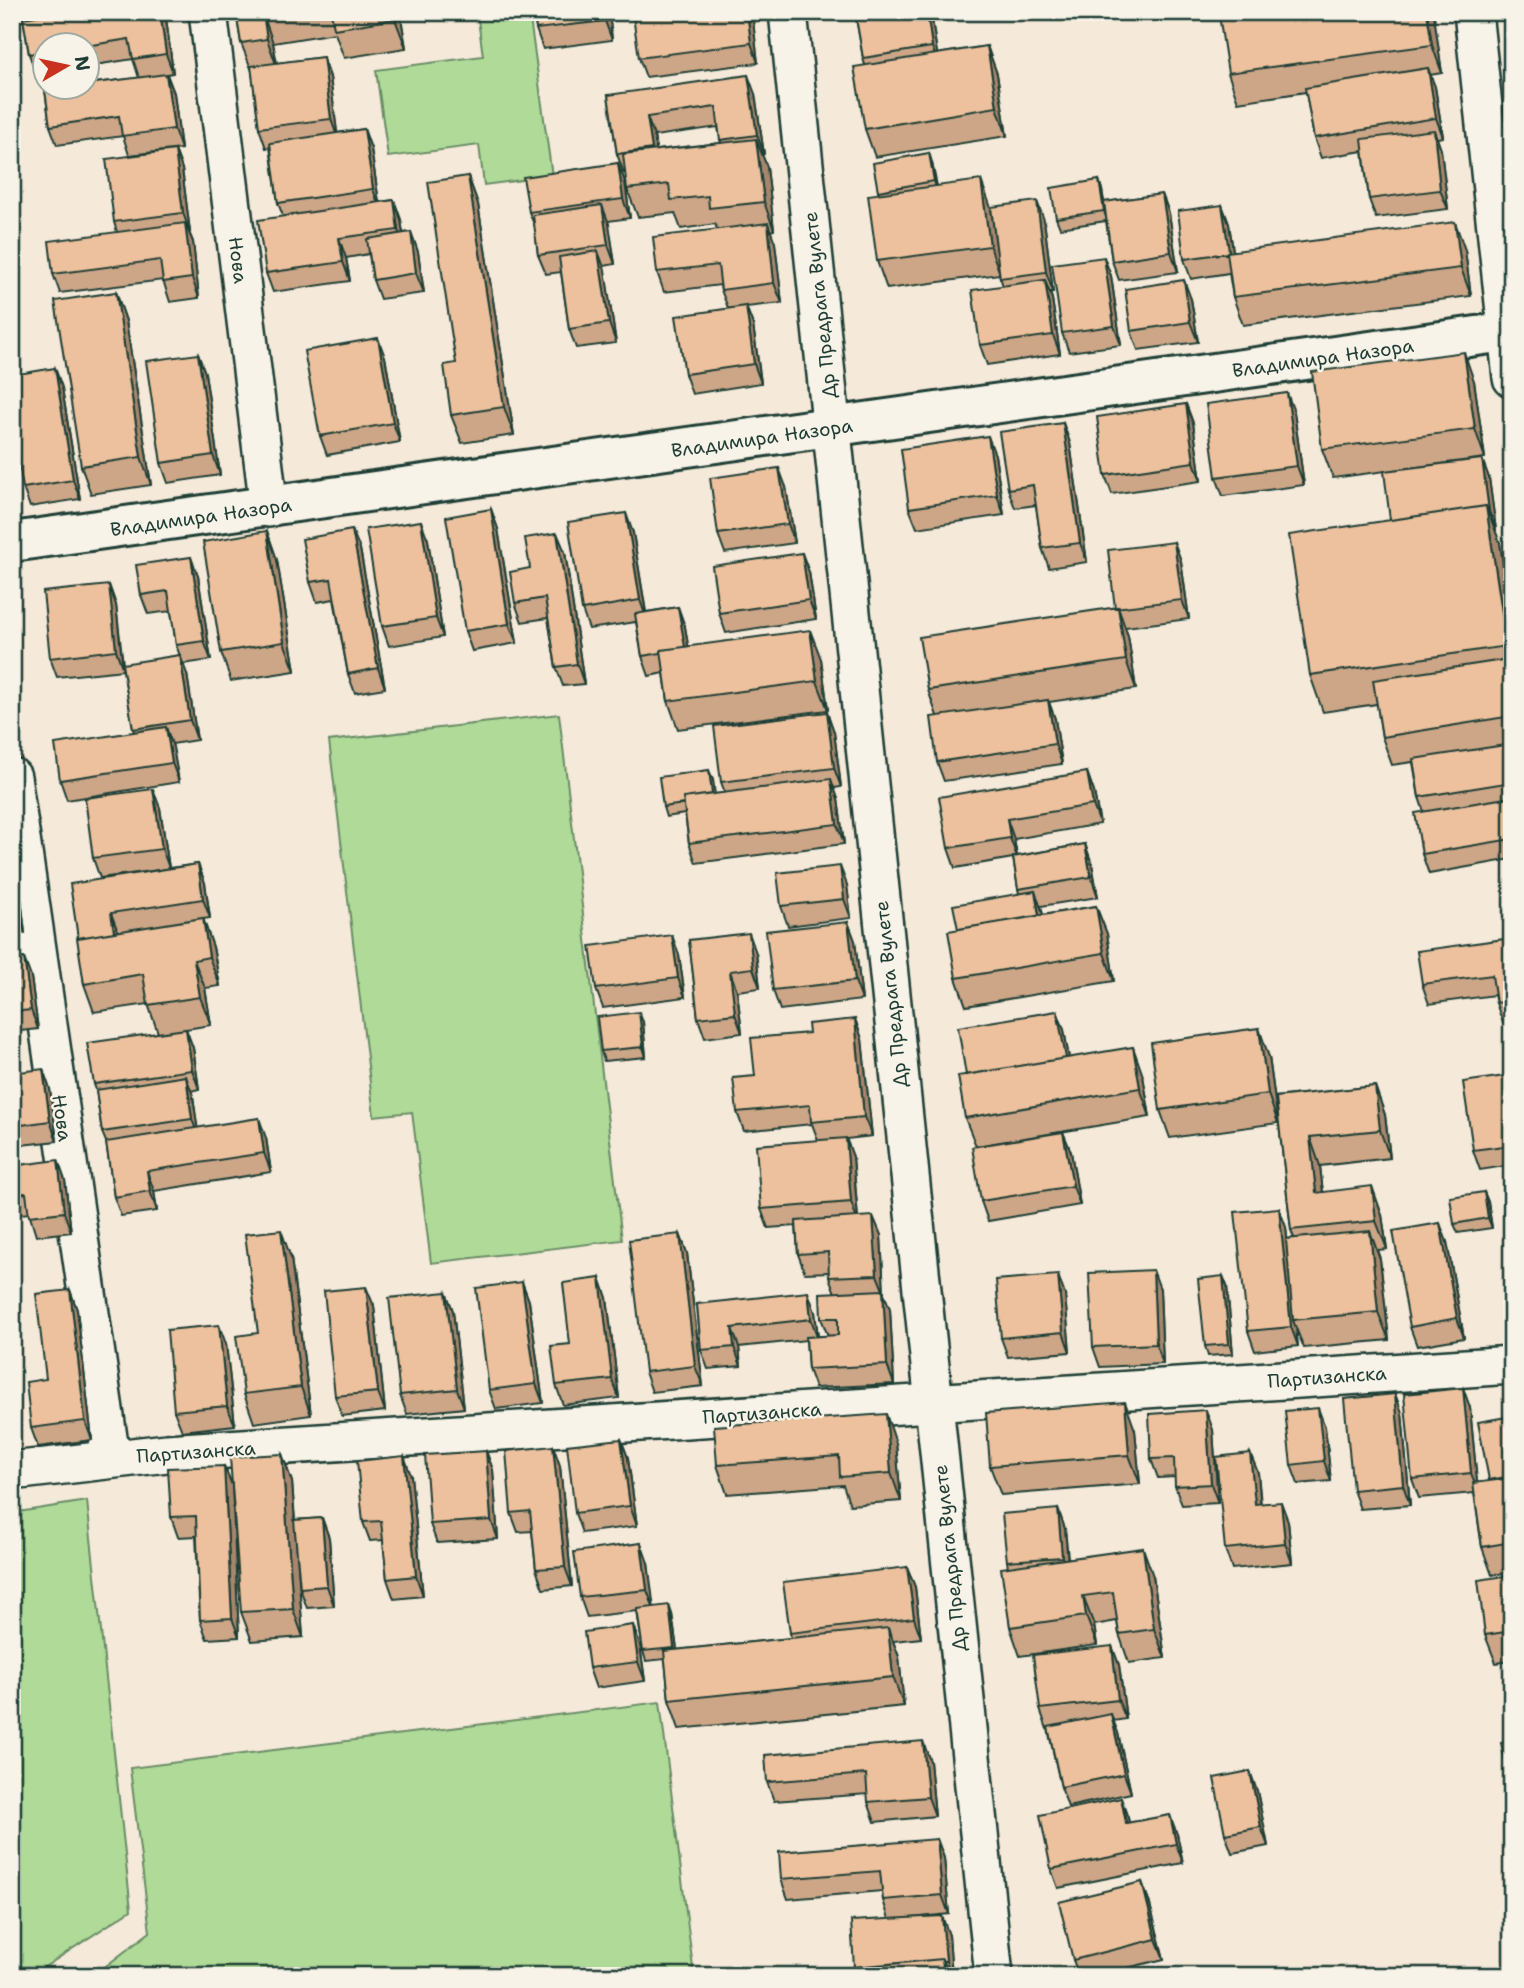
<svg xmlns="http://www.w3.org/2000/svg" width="1524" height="1988" viewBox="0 0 1524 1988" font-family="'Shantell Sans',sans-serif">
<rect width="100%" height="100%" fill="#f5e9d9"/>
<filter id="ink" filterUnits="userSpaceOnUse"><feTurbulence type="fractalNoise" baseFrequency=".0143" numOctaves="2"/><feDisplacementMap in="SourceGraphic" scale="14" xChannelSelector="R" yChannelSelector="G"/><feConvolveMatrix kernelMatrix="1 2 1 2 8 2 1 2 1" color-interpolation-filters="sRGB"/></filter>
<g filter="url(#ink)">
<!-- green -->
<path fill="#b0da98" stroke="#688c66" stroke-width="2" d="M477 12H529L552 176 484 185 479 145 388 157 376 70 483 56Z
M559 714 622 1240 431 1263 412 1112 374 1116 329 741Z
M87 1501 131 1910 31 1976H12V1513Z
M660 1702 694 1976H93L150 1932 130 1768Z"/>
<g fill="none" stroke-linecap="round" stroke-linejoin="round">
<!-- minor casing -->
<g stroke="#1f3d34" stroke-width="42">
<path id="minor" d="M208 12 269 508
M788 12 994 1976
M1473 12 1512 378
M12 777 111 1458
M12 1471 167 1453 1512 1365"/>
</g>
<!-- tertiary casing -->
<g stroke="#1f3d34" stroke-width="44">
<path id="tertiary" d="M12 542 1512 331"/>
</g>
<!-- minor -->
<use href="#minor" stroke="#f7f3e8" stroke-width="37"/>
<!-- tertiary -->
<use href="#tertiary" stroke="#f7f3e8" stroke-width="38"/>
</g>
<!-- wall -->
<path fill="#cca687" stroke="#1f3d34" stroke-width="2" fill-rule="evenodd" d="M63 12H163L166 18 173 73 167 74 174 93 181 149 129 155 123 136 57 145 50 126 45 90 64 88H88V84L139 78 133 59 88 66V46H46V72L36 73 29 54 23 18Z
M236 12H400L406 48 344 58 335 33 273 43 277 63 323 57 330 77 337 133 364 129 371 149 379 202 394 200 401 220 403 233 411 232 418 252 424 293 380 299 373 280 369 254 346 258 350 281 273 292 266 273 283 216 278 203 270 147 266 148 259 128 252 71 241 43Z
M534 12H609L612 40 543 49 536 29Z
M855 12H931L937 54 987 46 997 74 1007 136 875 157 865 129V65L863 58Z
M1241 12H1433L1442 73 1430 75 1435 87 1443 137 1437 138 1441 150 1448 209 1376 218 1369 199 1363 151 1321 158 1314 138 1306 92 1238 102 1228 73Z
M753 21 758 63 646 77 639 58Z
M755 94 764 154 762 155 767 167 774 230 770 231 775 243 782 303 746 307 753 325 761 383 692 394 685 374 728 308 721 290 720 285 664 292 657 272 717 229 715 224 681 229 675 213 638 217 627 189 626 173H624L617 154 608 95ZM718 127 721 143 656 150 654 136Z
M175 150 182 169 190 232H189L193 242 199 298 170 302 163 280 60 293 53 274 117 232 114 222Z
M929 153 932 163 937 186 991 208 1044 220 1053 292H1050L1052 299 1060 354 987 365 980 345 1003 286 999 274 887 289 877 261 879 194 878 191Z
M618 163 625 182 630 218 608 221 615 264 604 266 616 343 576 348 569 329 561 272 546 274 538 255 535 227 529 212Z
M468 176 478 204 514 435 462 443 451 415 456 363Z
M1099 180 1102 190 1104 202 1162 194 1169 213 1178 272 1119 280 1112 261 1106 221 1060 228 1056 218Z
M1222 205 1229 224 1233 251 1465 250 1471 296 1243 325 1233 297 1229 273 1191 279 1184 259Z
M1111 276 1121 345 1069 352 1062 333Z
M116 292 126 321 151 485 91 494 81 466Z
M1191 299 1198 342 1138 350 1131 331Z
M198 354 205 373 220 475 168 483 161 463Z
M385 357 400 442 327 455 320 436Z
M55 368 62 388 80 499 30 507 23 488Z
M1474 381 1485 458 1333 478 1322 449Z
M1186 404 1193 423 1201 481 1112 494 1105 475Z
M1294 412 1304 485 1223 496 1216 477Z
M1063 423 1070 443 1087 562 1049 568 1042 548 1036 505 1015 508 1008 489Z
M995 455 1004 515 917 528 909 508Z
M1482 459 1489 478 1496 530H1495L1500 543 1512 624V859L1429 874 1422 854 1424 812 1419 797 1413 762 1392 765 1382 737 1377 704 1323 712 1310 675Z
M786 487 795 543 725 553 718 534Z
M491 509 498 529 517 643 472 651 465 631Z
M267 531 277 560 295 671 231 681 221 652Z
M633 533 646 612 678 607 685 627 688 646 821 659 828 710 678 729 668 701 664 673 649 676 642 656 636 622 589 629 582 610Z
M428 540 443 637 389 646 382 626Z
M1174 542 1181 561 1189 619 1125 627 1128 636 1136 689 1049 702 1055 719 1062 764 944 781 937 762V716L928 690 1115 608Z
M360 549 385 688 355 693 348 674 334 599 317 602 310 582Z
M565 552 584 684 563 686 556 667 548 618 522 622 515 603 530 568Z
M809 572 816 619 726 633 719 613Z
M198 576 211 660 183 664 176 645 171 611 148 614 141 595Z
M109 585 116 605 123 664 187 674 197 740 172 744 179 782 67 800 60 780 134 732 123 670 57 677 50 658Z
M827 712 834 732 841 787 834 788 838 799 844 844 696 863 689 843 685 814 666 817 663 807 713 780 714 794 725 793 721 782Z
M1087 772 1094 792 1100 824 1014 839 1017 856 1085 844 1092 864 1098 897 1041 906 1043 915 1096 906 1107 934 1114 981 966 1006 956 978 958 929 1019 894 1013 858 955 868 948 848Z
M160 808 169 868 198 864 205 883 210 918 203 919 213 947 220 986 205 988 211 1025 186 1029 193 1048 199 1089 191 1091 193 1096 197 1128 266 1138 271 1172 154 1191 157 1211 121 1216 114 1197 106 1142 102 1132 96 1090 94 1084 158 1033 148 1004 94 1012 84 984 78 938 166 869 100 878 93 858Z
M12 832 19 872 16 873 19 881 25 933 12 935Z
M847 885 851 918 788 926 781 906Z
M848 922 855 941 862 1000 780 1010 773 990Z
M1512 938V1022L1503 1023 1496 1003 1494 995 1429 1004 1422 984Z
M689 940 756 953 760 988 737 991 742 1033 705 1038 698 1018Z
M679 955 685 997 603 1008 596 989Z
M12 959 31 977 38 1029 12 1032Z
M1057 1011 1064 1030 1069 1058 1143 1076 1150 1117 976 1146 965 1118 966 1075Z
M855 1019 862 1039 872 1136 846 1139 853 1157 858 1217 881 1235 884 1294 890 1309 894 1384 815 1388 808 1369 806 1340 739 1347 741 1366 708 1369 701 1350 697 1304 815 1312 818 1336H828L821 1318 835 1293 829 1277V1272L805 1273 798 1254 796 1226 768 1228 761 1209 818 1140 812 1124 744 1131 737 1112 755 1076 809 1033Z
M643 1022 646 1057 604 1061 601 1051Z
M1269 1057 1278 1123 1170 1138 1160 1110Z
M12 1073 50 1089 57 1141 21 1145 14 1122H12Z
M1512 1075V1165L1480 1170 1473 1150Z
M1375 1086 1385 1115 1390 1158 1320 1166 1323 1192 1382 1215 1387 1249 1377 1250 1380 1259 1389 1340 1304 1348 1296 1328 1298 1346 1255 1351 1248 1331 1286 1227 1287 1239 1294 1238 1291 1230 1276 1097Z
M1063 1132 1071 1152 1080 1205 988 1221 981 1201Z
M12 1166 65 1180 71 1232 36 1236 29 1213 12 1215Z
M1484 1192 1488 1202 1492 1228 1458 1233 1454 1224Z
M680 1234 687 1253 703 1386 652 1392 645 1372Z
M1447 1242 1464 1338 1417 1346 1410 1327Z
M291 1258 311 1415 254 1423 244 1394 258 1333Z
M1223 1276 1227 1286 1233 1354 1208 1356 1205 1346Z
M600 1278 607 1298 619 1398 563 1405 556 1385 570 1344Z
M522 1282 529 1301 543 1403 496 1409 489 1390Z
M1160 1289 1163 1364 1100 1367 1093 1347Z
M70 1290 77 1310 92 1440 38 1447 31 1428 46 1379Z
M446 1292 453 1311 464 1408 407 1414 400 1395Z
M1065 1295 1070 1352 1008 1357 1001 1338Z
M374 1306 385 1411 342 1416 335 1396Z
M226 1344 235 1425 182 1431 174 1411Z
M1463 1388 1470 1408 1477 1483 1489 1481 1512 1416V1572L1492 1575 1482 1547 1474 1493 1419 1498 1412 1479Z
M1395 1394 1402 1413 1410 1505 1360 1509 1353 1490Z
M1325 1427 1331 1481 1298 1484 1291 1465Z
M1135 1430 1140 1484 1001 1495 990 1466Z
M1213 1430 1218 1503 1182 1505 1175 1486V1477L1158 1478 1151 1459Z
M621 1439 628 1458 637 1526 582 1533 575 1513Z
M896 1443 901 1501 850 1505 843 1485 727 1494 717 1465Z
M553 1446 560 1466 572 1586 543 1589 536 1569 532 1531 518 1532 511 1513Z
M486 1451 493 1470 498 1539 437 1543 430 1524Z
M1250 1453 1258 1473 1261 1504 1288 1521 1292 1563 1232 1569 1225 1549Z
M282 1454 292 1482 295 1520 322 1518 329 1538 334 1606 307 1608 300 1588 298 1570 303 1637 252 1641 241 1612Z
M404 1456 411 1476 423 1596 394 1599 387 1579 383 1540 370 1541 363 1522Z
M224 1466 232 1485 239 1637 207 1639 200 1620 196 1536 178 1537 171 1517Z
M1058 1509 1065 1529 1068 1558 1153 1576 1165 1658 1129 1663 1119 1634 1117 1621 1094 1625 1097 1645 1020 1656 1010 1627 1008 1567 1007 1561Z
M648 1563 653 1607 672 1614 677 1650 791 1638 790 1633 907 1567 915 1587 921 1638 893 1641 899 1657 904 1706 679 1729 669 1700 665 1659 646 1661 643 1651 637 1611 587 1617 580 1597Z
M1512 1575V1661L1496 1663 1485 1635Z
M640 1645 645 1681 596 1688 589 1668Z
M1112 1646 1119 1665 1126 1719 1113 1721 1118 1733 1131 1793 1068 1807 1061 1787 1048 1729H1047L1040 1709Z
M930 1761 935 1816 875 1822 868 1802V1794L774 1801 767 1782Z
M1257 1791 1268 1846 1232 1853 1225 1834Z
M1128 1818 1129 1823 1177 1834 1183 1863 1058 1888 1051 1869Z
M937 1839 944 1858 949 1914 910 1918 949 1935 952 1976H771L855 1967 889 1919 883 1900 882 1891 788 1899 781 1879Z
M1142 1882 1149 1901 1164 1959 1094 1976H1079L1073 1960Z"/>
<!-- shaded-wall -->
<path fill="#a6876e" stroke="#1f3d34" stroke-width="2" d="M160 12H163L166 18 173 73 166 54Z
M394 12H400L406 48 395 19Z
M604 12H609L612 40 605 21Z
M747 12H749L753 21 758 63 751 43Z
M927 12H931V14L939 66 932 47Z
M1427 12H1433L1434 15 1442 73 1432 45Z
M263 14 273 43 277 67 267 39Z
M987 46 997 74 1007 136 997 107Z
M323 57 330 77 338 139 331 119Z
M1428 68 1435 87 1443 137 1436 118Z
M166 74 174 93 181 149 174 129Z
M748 75 755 94 764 154 757 135Z
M647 117 654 136 659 168 652 149Z
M364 129 371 149 380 209 373 189Z
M1434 130 1441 150 1448 209 1440 190Z
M756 139 767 167 774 230 764 202Z
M175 150 182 169 190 232 183 213Z
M929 153 932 163 937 190 934 181Z
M618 163 625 182 630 218 623 199Z
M468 176 478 204 514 435 504 407Z
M981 180 991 208 1000 274 990 246Z
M1099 180 1102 190 1107 220 1104 211Z
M1162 194 1169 213 1178 272 1171 252Z
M394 200 401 220 405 249 398 230Z
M1037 201 1044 220 1053 292 1046 272Z
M602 205 609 224 615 264 608 245Z
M1222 205 1229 224 1236 272 1229 253Z
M1455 222 1465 250 1471 296 1461 268Z
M185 223 193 242 199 298 192 278Z
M768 223 775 243 782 303 774 283Z
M411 232 418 252 424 293 416 273Z
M339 238 346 258 350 281 343 262Z
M598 251 605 270 616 343 609 323Z
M1104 257 1111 276 1121 345 1114 326Z
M1045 280 1052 299 1060 354 1053 335Z
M1184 280 1191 299 1198 342 1190 322Z
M116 292 126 321 151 485 141 457Z
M746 306 753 325 761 383 754 364Z
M378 338 385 357 400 442 393 423Z
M1464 352 1474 381 1485 458 1475 429Z
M198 354 205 373 220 475 213 455Z
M55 368 62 388 80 499 73 480Z
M1287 393 1294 412 1304 485 1297 466Z
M1186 404 1193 423 1201 481 1194 462Z
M1063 423 1070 443 1087 562 1080 543Z
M988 436 995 455 1004 515 997 495Z
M1482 459 1489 478 1496 530 1489 511Z
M779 468 786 487 795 543 788 524Z
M1486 506 1500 543 1512 624V659L1507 646Z
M491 509 498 529 517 643 509 624Z
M626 513 633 533 647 620 640 600Z
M421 521 428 540 443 637 436 618Z
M352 530 360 549 385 688 378 668Z
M267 531 277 560 295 671 284 642Z
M557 533 565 552 584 684 577 664Z
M1174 542 1181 561 1189 619 1182 600Z
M802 553 809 572 816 619 809 600Z
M191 557 198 576 211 660 204 641Z
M109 585 116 605 123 670 116 650Z
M678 607 685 627 692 668 685 649Z
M1118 607 1128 636 1136 689 1126 660Z
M810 630 821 659 828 710 817 681Z
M180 655 187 674 197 740 190 720Z
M1048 700 1055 719 1062 764 1055 744Z
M827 712 834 732 841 787 834 768Z
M166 727 173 747 179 782 172 763Z
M709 770 713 780 717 810 713 800Z
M1087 772 1094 792 1100 824 1093 805Z
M831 779 838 799 844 844 837 824Z
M153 789 160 808 169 868 162 849Z
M1007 819 1014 839 1017 857 1010 838Z
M12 832 19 872 12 855Z
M1085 844 1092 864 1098 897 1091 877Z
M12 863 19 881 25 933 18 914Z
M198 864 205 883 210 918 203 899Z
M840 866 847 885 851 918 844 899Z
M1035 891 1042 911 1047 940 1040 921Z
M1096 906 1107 934 1114 981 1104 953Z
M111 913 118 932 114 933Z
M203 918 213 947 220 986 209 957Z
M848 922 855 941 862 1000 855 981Z
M749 933 756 953 760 988 753 968Z
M672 935 679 955 685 997 678 978Z
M24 958 31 977 38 1029 31 1010Z
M194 960 205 988 211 1025 200 997Z
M730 971 737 991 742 1033 735 1014Z
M1057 1011 1064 1030 1073 1081 1066 1062Z
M639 1012 643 1022 646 1057 643 1047Z
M855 1019 862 1039 872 1136 864 1117Z
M1259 1028 1269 1057 1278 1123 1268 1094Z
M186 1029 193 1048 199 1089 192 1070Z
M1133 1047 1143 1076 1150 1117 1140 1088Z
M43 1069 50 1089 57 1141 50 1121Z
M186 1076 193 1096 199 1138 192 1119Z
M1375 1086 1385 1115 1390 1158 1380 1130Z
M259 1118 266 1138 271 1172 264 1153Z
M1063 1132 1071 1152 1080 1205 1073 1186Z
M1310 1137 1320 1166 1326 1221 1316 1193Z
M846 1138 853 1157 858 1222 851 1202Z
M58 1160 65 1180 71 1232 64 1212Z
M147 1171 154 1191 157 1211 150 1191Z
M1372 1186 1382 1215 1387 1249 1376 1221Z
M1484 1192 1488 1202 1492 1228 1488 1218Z
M1279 1208 1286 1227 1295 1320H1293L1296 1328 1298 1346 1291 1327Z
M873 1216 881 1235 884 1294 890 1309 894 1384 887 1365 883 1290 877 1275Z
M1440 1223 1447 1242 1464 1338 1457 1318Z
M281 1230 291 1258 311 1415 301 1387Z
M1370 1231 1380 1259 1389 1340 1378 1312Z
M680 1234 687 1253 703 1386 695 1366Z
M1153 1270 1160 1289 1163 1364 1156 1344Z
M1058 1275 1065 1295 1070 1352 1063 1332Z
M1223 1276 1227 1286 1233 1354 1229 1344Z
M600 1278 607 1298 619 1398 612 1379Z
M522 1282 529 1301 543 1403 536 1384Z
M366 1287 374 1306 385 1411 378 1392Z
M70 1290 77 1310 92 1440 85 1421Z
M446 1292 453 1311 464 1408 457 1389Z
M808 1292 815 1312 818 1339 811 1319Z
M219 1325 226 1344 235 1425 227 1406Z
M732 1328 739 1347 741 1366 734 1347Z
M1463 1388 1470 1408 1478 1492 1471 1473Z
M1395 1394 1402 1413 1410 1505 1403 1485Z
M1125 1402 1135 1430 1140 1484 1129 1455Z
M1318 1408 1325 1427 1331 1481 1324 1461Z
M1206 1410 1213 1430 1218 1503 1211 1484Z
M886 1414 896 1443 901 1501 891 1473Z
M621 1439 628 1458 637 1526 630 1506Z
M553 1446 560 1466 572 1586 565 1567Z
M486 1451 493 1470 498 1539 491 1520Z
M1250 1453 1258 1473 1262 1524 1255 1504Z
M282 1454 292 1482 303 1637 293 1609Z
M404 1456 411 1476 423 1596 416 1576Z
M224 1466 232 1485 239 1637 232 1618Z
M1281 1502 1288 1521 1292 1563 1285 1543Z
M1058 1509 1065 1529 1069 1576 1062 1557Z
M322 1518 329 1538 334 1606 327 1586Z
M641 1543 648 1563 654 1609 647 1590Z
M1143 1548 1153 1576 1165 1658 1154 1629Z
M907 1567 915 1587 921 1638 914 1618Z
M1083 1596 1094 1625 1097 1645 1086 1616Z
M669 1605 672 1614 678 1657 674 1648Z
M633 1625 640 1645 645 1681 638 1662Z
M888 1628 899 1657 904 1706 893 1677Z
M1112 1646 1119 1665 1126 1719 1118 1700Z
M1111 1714 1118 1733 1131 1793 1124 1774Z
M923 1741 930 1761 935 1816 928 1797Z
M1250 1771 1257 1791 1268 1846 1261 1827Z
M1121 1798 1128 1818 1133 1843 1126 1823Z
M1170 1815 1177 1834 1183 1863 1176 1844Z
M937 1839 944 1858 949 1914 942 1895Z
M1142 1882 1149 1901 1164 1959 1156 1939Z
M942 1916 949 1935 952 1976H951L946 1961Z
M942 1959 948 1976H944Z"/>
<!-- building -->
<path fill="#edc19d" stroke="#1f3d34" stroke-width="2" d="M63 12H160L166 54 133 59 129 39 86 46H46V51L29 54 23 18Z
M236 12H275L263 14 267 39 241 43Z
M331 12H394L395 19 334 29Z
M534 12H604L605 21 536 29Z
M663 12H747L751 43 639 58 633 16Z
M855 12H927L932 47 863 58Z
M1241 12H1427L1432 45 1228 73 1219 15Z
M987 46 997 107 865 129 854 67Z
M323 57 331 119 259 128 251 66Z
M1428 68 1436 118 1314 138 1305 88Z
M166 74 174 129 122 136 119 116 50 126 45 90 64 88H88V84Z
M748 75 757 135 720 140 716 107 647 117 652 149 617 154 608 95Z
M364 129 373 189 278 203 270 143Z
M1434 130 1440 190 1369 199 1362 139Z
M756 139 764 202 709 208 708 196 671 200 669 184 627 189 623 154Z
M175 150 183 213 114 222 106 159Z
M929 153 934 181 878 191 873 163Z
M618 163 623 199 529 212 523 177Z
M468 176 504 407 451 415 444 365 456 363 428 182Z
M981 180 990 246 877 261 868 195Z
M1099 180 1104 211 1056 218 1051 188Z
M1162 194 1171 252 1112 261 1104 202Z
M394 200 398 230 339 238 343 262 266 273 258 220Z
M1037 201 1046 272 1000 278 991 207Z
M602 205 608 245 538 255 533 215Z
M1222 205 1229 251 1227 252V253L1184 259 1178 211Z
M1455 222 1461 268 1233 297 1227 252Z
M185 223 192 278 163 282 160 260 53 274 49 241Z
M768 223 774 283 721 290 718 265 657 272 653 237Z
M411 232 416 273 373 280 367 239Z
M598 251 609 323 569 329 559 257Z
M1104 257 1114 326 1062 333 1052 264Z
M1045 280 1053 335 980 345 972 290Z
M1184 280 1190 322 1131 331 1125 289Z
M116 292 141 457 81 466 55 301Z
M746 306 754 364 685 374 676 316Z
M378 338 393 423 320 436 304 351Z
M1464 352 1475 429 1322 449 1312 372Z
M198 354 213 455 161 463 146 361Z
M55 368 73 480 23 488 12 421V375Z
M1287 393 1297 466 1216 477 1206 404Z
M1186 404 1194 462 1105 475 1097 417Z
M1063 423 1080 543 1042 548 1033 485 1008 489 999 432Z
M988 436 997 495 909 508 901 449Z
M1482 459 1489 511H1488L1486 506 1390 520 1384 471Z
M779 468 788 524 718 534 710 478Z
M1486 506 1507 646 1310 675 1289 535Z
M491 509 509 624 465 631 446 517Z
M626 513 640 600 582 610 568 522Z
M421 521 436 618 382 626 366 529Z
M352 530 378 668 348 674 331 579 310 582 302 539Z
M267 531 284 642 221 652 203 542Z
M557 533 577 664 556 667 545 598 515 603 510 572 530 568 525 538Z
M1174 542 1182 600 1115 608 1108 550Z
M802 553 809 600 719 613 712 566Z
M191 557 204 641 176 645 168 591 141 595 136 565Z
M109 585 116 650 50 658 43 592Z
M678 607 685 647 661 650V653L642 656 635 614Z
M1118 607 1126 660 928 690 919 637Z
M810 630 817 681 668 701 661 650Z
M180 655 190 720 133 729 122 664Z
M1510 659 1512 674V716L1382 737 1373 680Z
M1048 700 1055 744 937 762 931 717Z
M827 712 834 768 721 782 714 726Z
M166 727 172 763 60 780 55 744Z
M1512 744V782L1419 797 1413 759Z
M709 770 712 794 683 798 684 804 663 807 659 777Z
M1087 772 1093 805 1007 819 1010 838 948 848 939 797Z
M831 779 837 824 689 843 683 798Z
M153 789 162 849 93 858 85 798Z
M1512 797V839L1422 854 1415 813Z
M1085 844 1091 877 1018 889 1013 857Z
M198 864 203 899 111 913 114 932 78 938 70 884Z
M12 866 18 914H12Z
M840 866 844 899 781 906 777 873Z
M1035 891 1039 916 958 929 953 905Z
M1096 906 1104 953 956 978 948 931Z
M203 918 209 957 194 960 200 997 148 1005 143 974 84 984 77 938Z
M848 922 855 981 773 990 766 931Z
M749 933 753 968 730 971 735 1014 698 1018 689 940Z
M672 935 678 978 596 989 590 946Z
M1512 938V1001L1496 1003 1492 975 1422 984 1417 951Z
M24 958 31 1010 12 1012V959Z
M1057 1011 1066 1058 966 1075 958 1027Z
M639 1012 643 1047 601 1051 597 1017Z
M855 1019 864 1117 811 1122 810 1105 737 1112 733 1078 755 1076 751 1038 809 1033 808 1024Z
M1259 1028 1268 1094 1160 1110 1151 1043Z
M186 1029 192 1070 94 1084 87 1043Z
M1133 1047 1140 1088 965 1118 958 1076Z
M43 1069 50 1121 14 1126 12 1112V1073Z
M1512 1075V1145L1473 1150 1463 1082Z
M186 1076 192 1119 102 1132 96 1090Z
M1375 1086 1380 1130 1310 1137 1316 1193 1372 1186 1376 1221 1291 1230 1276 1097Z
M259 1118 264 1153 147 1171 150 1191 114 1197 106 1142Z
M1063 1132 1073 1186 981 1201 972 1147Z
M846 1138 851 1202 761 1209 756 1145Z
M58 1160 64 1212 29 1216 26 1193 12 1194V1166Z
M1484 1192 1488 1218 1454 1224 1450 1197Z
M1279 1208 1291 1327 1248 1331 1235 1212Z
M873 1216 877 1275 829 1277 828 1252 798 1254 796 1221Z
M1440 1223 1457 1318 1410 1327 1393 1231Z
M281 1230 301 1387 244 1394 236 1336 258 1333 245 1234Z
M1370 1231 1378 1312 1293 1320 1286 1239Z
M680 1234 695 1366 645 1372 629 1240Z
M1153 1270 1156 1344 1093 1347 1089 1273Z
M1058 1275 1063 1332 1001 1338 996 1280Z
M1223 1276 1229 1344 1205 1346 1198 1279Z
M600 1278 612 1379 556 1385 551 1346 570 1344 563 1283Z
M522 1282 536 1384 489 1390 476 1288Z
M366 1287 378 1392 335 1396 324 1291Z
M70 1290 85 1421 31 1428 26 1382 46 1379 36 1294Z
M883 1290 887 1365 808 1369 806 1337 838 1335V1318H821L820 1293Z
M446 1292 457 1389 400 1395 389 1298Z
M808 1292 811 1319 732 1328 734 1347 701 1350 697 1304Z
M219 1325 227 1406 174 1411 167 1330Z
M1463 1388 1471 1473 1412 1479 1404 1394Z
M1395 1394 1403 1485 1353 1490 1344 1399Z
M1125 1402 1129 1455 990 1466 986 1413Z
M1318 1408 1324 1461 1291 1465 1285 1411Z
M1206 1410 1211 1484 1175 1486 1174 1458 1151 1459 1149 1414Z
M886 1414 891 1473 840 1477 839 1456 717 1465 714 1426Z
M1512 1416V1476L1489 1480 1478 1422Z
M621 1439 630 1506 575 1513 567 1445Z
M553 1446 565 1567 536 1569 530 1511 511 1513 506 1451Z
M486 1451 491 1520 430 1524 425 1455Z
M1250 1453 1255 1504 1281 1502 1285 1543 1225 1549 1216 1457Z
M282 1454 293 1609 241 1612 230 1457Z
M404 1456 416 1576 387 1579 381 1521 363 1522 357 1461Z
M224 1466 232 1618 200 1620 196 1516 171 1517 168 1468Z
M1512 1478V1542L1482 1547 1473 1483Z
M1058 1509 1062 1557 1007 1561 1002 1514Z
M322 1518 327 1586 300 1588 294 1520Z
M641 1543 647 1590 580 1597 574 1552Z
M1143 1548 1154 1629 1119 1634 1113 1592 1083 1596 1086 1616 1010 1627 1001 1568Z
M907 1567 914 1618 790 1633 783 1582Z
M1512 1575V1631L1485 1635 1478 1580Z
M669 1605 674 1648 643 1651 637 1609Z
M633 1625 638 1662 589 1668 584 1632Z
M888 1628 893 1677 669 1700 664 1651Z
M1112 1646 1118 1700 1040 1709 1033 1655Z
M1111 1714 1124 1774 1061 1787 1048 1727Z
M1512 1740V1790L1501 1743Z
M923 1741 928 1797 868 1802 866 1774 767 1782 765 1755Z
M1250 1771 1261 1827 1225 1834 1214 1778Z
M1121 1798 1126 1823 1170 1815 1176 1844 1051 1869 1040 1815Z
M937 1839 942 1895 883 1900 880 1871 781 1879 779 1852Z
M1142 1882 1156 1939 1073 1960 1059 1902Z
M942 1916 946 1961H943L942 1959 854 1967 851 1921Z
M942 1959 944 1976H771Z"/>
</g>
<g text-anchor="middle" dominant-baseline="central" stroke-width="5" stroke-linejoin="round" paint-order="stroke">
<!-- street labels -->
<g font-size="19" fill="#1f3d34" stroke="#f7f3e8">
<text transform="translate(238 260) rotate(83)">Нова</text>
<text transform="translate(820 305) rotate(-96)">Др Предрага Вулете</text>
<text transform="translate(1323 358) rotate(-8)">Владимира Назора</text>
<text transform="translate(762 438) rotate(-8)">Владимира Назора</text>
<text transform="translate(201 517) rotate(-8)">Владимира Назора</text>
<text transform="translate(891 994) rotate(-96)">Др Предрага Вулете</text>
<text transform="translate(62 1118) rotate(82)">Нова</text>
<text transform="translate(1327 1377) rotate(-4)">Партизанска</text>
<text transform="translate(762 1413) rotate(-4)">Партизанска</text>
<text transform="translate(196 1452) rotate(-4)">Партизанска</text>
<text transform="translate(950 1558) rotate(-96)">Др Предрага Вулете</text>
</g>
</g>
<!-- margin -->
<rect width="1524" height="1988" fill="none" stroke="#f7f3e8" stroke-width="42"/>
<rect x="21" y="21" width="1482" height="1946" fill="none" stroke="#1f3d34" stroke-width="2.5" filter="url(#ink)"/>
<!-- north arrow -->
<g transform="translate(66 66) rotate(81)"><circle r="33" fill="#f7f3e8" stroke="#a1aaa0" stroke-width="2"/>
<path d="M0-5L12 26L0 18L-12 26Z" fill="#c8321e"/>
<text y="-10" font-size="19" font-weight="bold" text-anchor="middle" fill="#1f3d34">N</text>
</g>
</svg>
